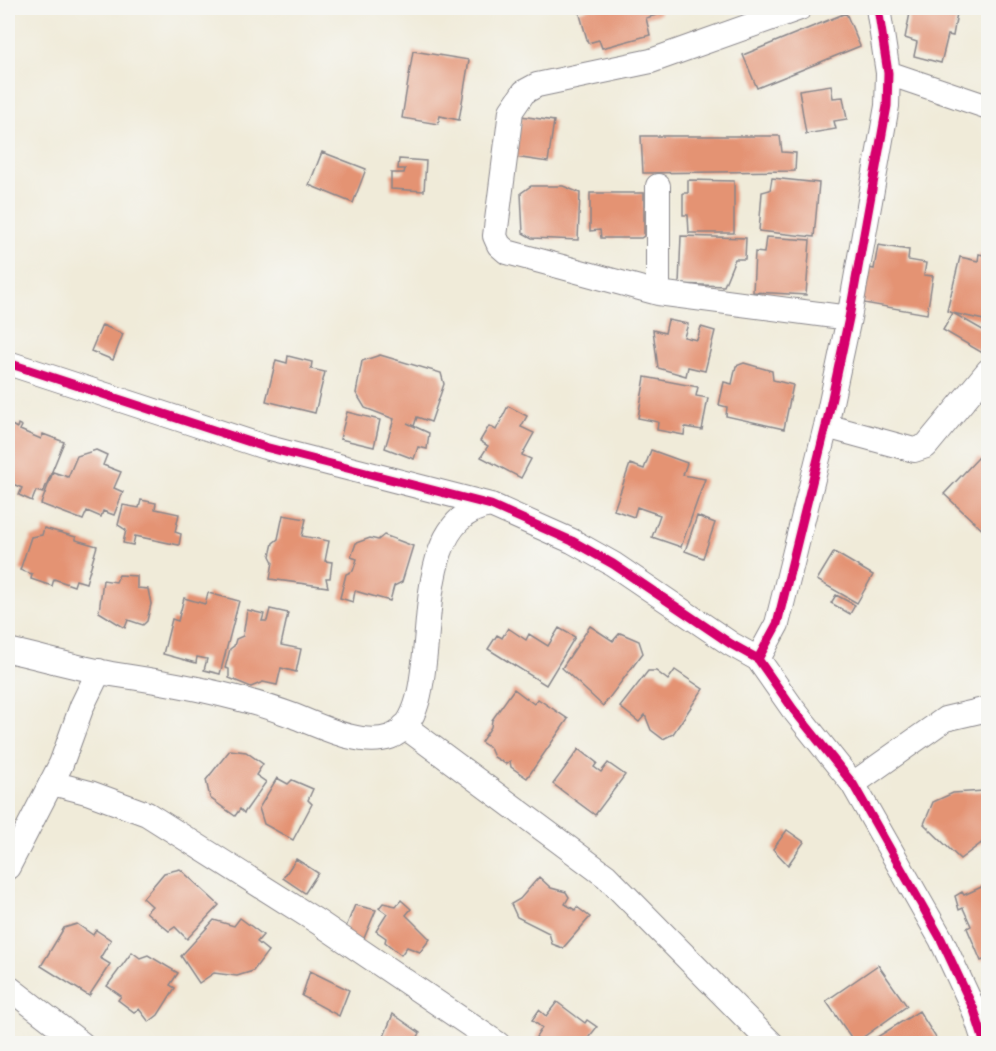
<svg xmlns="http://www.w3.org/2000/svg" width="996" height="1051" viewBox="0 0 996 1051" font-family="'Indie Flower',sans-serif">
<rect width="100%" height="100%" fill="#f6f6f2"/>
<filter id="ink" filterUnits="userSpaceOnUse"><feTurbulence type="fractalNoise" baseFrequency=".0167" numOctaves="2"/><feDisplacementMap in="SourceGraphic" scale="12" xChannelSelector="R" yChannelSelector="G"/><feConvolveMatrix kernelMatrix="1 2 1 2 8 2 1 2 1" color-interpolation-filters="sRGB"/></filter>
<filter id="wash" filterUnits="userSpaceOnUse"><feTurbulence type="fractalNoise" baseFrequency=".008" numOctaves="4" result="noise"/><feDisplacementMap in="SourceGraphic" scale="24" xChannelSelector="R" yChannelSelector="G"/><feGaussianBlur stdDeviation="1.35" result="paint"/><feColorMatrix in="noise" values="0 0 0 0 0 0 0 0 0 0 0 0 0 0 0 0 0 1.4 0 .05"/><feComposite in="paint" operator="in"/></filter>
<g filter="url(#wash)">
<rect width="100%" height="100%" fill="#f0ebd9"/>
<g id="blocks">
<!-- building -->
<path fill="#e49373" d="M591 8H659L660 14 646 18 650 35 602 48 599 40 588 43 579 11Z
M911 8H936L957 13 953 36 948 35 941 63 914 56 917 42 905 38Z
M846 13 860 46 757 88 743 55Z
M413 51 469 60 459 120 440 116 438 124 402 118Z
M831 85 833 98 843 97 847 119 834 121 836 129 806 134 799 90Z
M521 116 554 121 548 162 515 157Z
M641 136H780L782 152 796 153 795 171 643 173Z
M322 152 366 169 353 203 309 185Z
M399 159 426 161 424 191 391 189V173H404L405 169H398Z
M772 178 819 183 814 237 759 231 762 192 770 190Z
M688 180 734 181V233H689L688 215H683V193H688Z
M531 186H563L580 193 578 240 532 238 523 233 521 193Z
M590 193H644V236L641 238H601L600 230 590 231Z
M681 236 746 238 745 259H735L724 286 679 284Z
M766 237 810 240 806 295 753 292 755 252 764 253Z
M878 245 909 250 908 260 926 263 924 275 933 276 927 314 858 302 864 267 874 269Z
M979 254 988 256V321L953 313 988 333V350L986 355 943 330 953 313 947 311 960 257 978 261Z
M668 320 688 324 684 337 697 340 701 327 715 331 705 371 688 367 686 376 658 368 653 330 665 333Z
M102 325 123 334 113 360 91 351Z
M380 355 441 373 444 384 431 422 417 417 414 426 407 423 429 433 427 449 418 447 414 459 385 448 394 419 365 408 356 393 362 361Z
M288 356 312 362 311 369 325 372 315 413 266 401 276 360 287 363Z
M744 363 772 371 773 380 793 385 784 429 726 416 727 407 719 405 724 382 732 384 736 366Z
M645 377 698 387 696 396 708 398 702 430 685 427 684 435 657 430 658 422 638 418Z
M508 406 527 416 521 427 534 433 522 455 531 459 521 478 481 457 488 446 480 441 489 426 496 430Z
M347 412 380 420 374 447 340 439Z
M8 423 17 428 18 424 22 426 20 430 41 439 43 434 64 442 43 493 36 491 32 501 19 495 22 488 8 482Z
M96 450 107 455 103 465 121 472 114 488 123 492 114 515 103 511 101 517 87 511 83 520 41 504 53 472 68 477 77 456Z
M651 450 687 463 683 475 705 479 681 547 652 537 660 515 637 507 634 517 614 510 630 464 644 469Z
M979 457 988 465V535L944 494Z
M141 500 156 503 155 509 179 514 175 532 181 534 179 545 135 536 133 545 123 543 126 530 118 525 123 505 139 508Z
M283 515 306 519 302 536 329 541 325 561 332 562 330 578H326L328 587 270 579 273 562 270 556 273 543 278 539Z
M697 516 715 523 703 558 685 551Z
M44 528 76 537V540L97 546 86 583 76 580 74 586 54 579 52 586 31 579 32 574 20 570 31 537 42 535Z
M384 535 413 546 402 582 394 586 390 601 355 591 353 602 340 598 346 574 353 571 357 559 351 557 356 543 370 538 378 540Z
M834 552 873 575 857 603 817 580Z
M119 575 137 576V588L148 589 151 604 147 621 143 625 128 620 125 628 99 612 103 580 116 582Z
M208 593 239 601 220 674 204 670 207 659 197 657 196 663 163 654 172 619 178 621 184 598 205 604Z
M836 595 855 605 850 614 831 603Z
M270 609 288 613 281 645 301 649 296 672 281 668 277 685 263 682 251 687 229 678V669L225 668 230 649 234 646 236 639 243 636 247 610 264 614 262 621H267Z
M590 626 613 641 620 633 639 641 643 653 603 706 562 668Z
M508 628 526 640 529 634 548 646 559 628 575 637 546 685 488 649 497 635 502 638Z
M675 670 703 689 673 734 663 739 651 730 645 715 639 722 620 707 648 671H656L668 680Z
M514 689 534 704 538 699 568 719 527 778 511 767 510 761 506 764 494 757 490 748 481 742 491 727 492 720Z
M579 749 597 763 594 767 601 772 608 763 625 775 595 815 553 784Z
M230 750 246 752 263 764 256 775 266 782 244 813 240 809 235 816 210 798 206 780Z
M277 778 288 784 292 780 313 789 308 800 312 804 293 840 264 824 259 808Z
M984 791 988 796V838L960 859 924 824 933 802 953 793Z
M787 830 804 842 788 865 773 849Z
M296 859 318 873 305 893 283 878Z
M180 869 219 905 187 939 175 927 169 931 146 912 152 906 143 898 164 873Z
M539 877 551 888 566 892 569 897 565 904 575 910 577 907 590 917 563 948 552 944 549 933 517 917 511 904 520 899Z
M988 884V958L981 961 967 928 971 926 963 908 959 910 955 896 962 892 964 895Z
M401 900 411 909 406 915 430 939 420 952 407 947 401 955 385 942 386 938 376 931 387 914 379 908 383 903 396 906Z
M355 905 376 910 362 943 344 932Z
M240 918 263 935 257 942 268 951 253 971 237 976 214 973 199 983 181 956 214 920 234 926Z
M77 924 93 935 96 930 111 940 100 958 110 964 89 996 41 966 64 928Z
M132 952 140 958 148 955 178 973 170 985 175 988 158 1015 149 1022 139 1009 134 1012 118 1000 121 996 107 986Z
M878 965 907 1006 855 1043 826 1001Z
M310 971 349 990 339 1016 302 996Z
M557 1002 585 1023 587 1020 597 1027 589 1037 579 1044H544L536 1037 542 1028 532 1020 539 1010 546 1016Z
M919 1011 938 1041 934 1044H877L874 1039Z
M393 1014 420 1033 414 1044H381Z"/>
</g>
</g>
<g filter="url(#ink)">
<use href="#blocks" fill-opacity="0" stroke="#89868a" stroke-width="1.5"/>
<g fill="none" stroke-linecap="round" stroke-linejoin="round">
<!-- minor casing -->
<g stroke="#89868a" stroke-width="26">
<path id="minor" d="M800 8 651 61 537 85 524 92 511 111 495 236 499 245 507 252 658 293 849 318
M878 8 888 73 887 106 849 318 826 426 777 624 758 659 793 709 853 784 941 939 974 1010 985 1044
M888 73 988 107
M658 186V293
M8 363 265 447 491 505 572 541 613 564 731 644 758 659
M826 426 914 450 926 446 988 371
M8 650C44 658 81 669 118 675 177 684 238 695 294 716 322 727 361 747 390 737 455 714 393 520 491 505
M404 726 606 876 772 1044
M52 783 90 793 147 814 318 922 498 1044
M853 784 945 719 988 709
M8 867 61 764 82 706 99 671
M8 987 82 1044"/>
</g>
<!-- minor -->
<use href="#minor" stroke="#fff" stroke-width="24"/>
<!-- cycleway casing -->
<g stroke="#f6f6f2" stroke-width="13">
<path id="cycleway" d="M878 8 888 73 887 106 849 318 826 426 777 624 758 659 793 709 853 784 941 939 974 1010 985 1044
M8 363 265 447 491 505 572 541 613 564 731 644 758 659"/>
</g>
<!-- cycleway -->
<use href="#cycleway" stroke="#d6006c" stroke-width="9"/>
</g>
</g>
<!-- margin -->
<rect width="996" height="1051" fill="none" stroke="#f6f6f2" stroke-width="30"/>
</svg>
